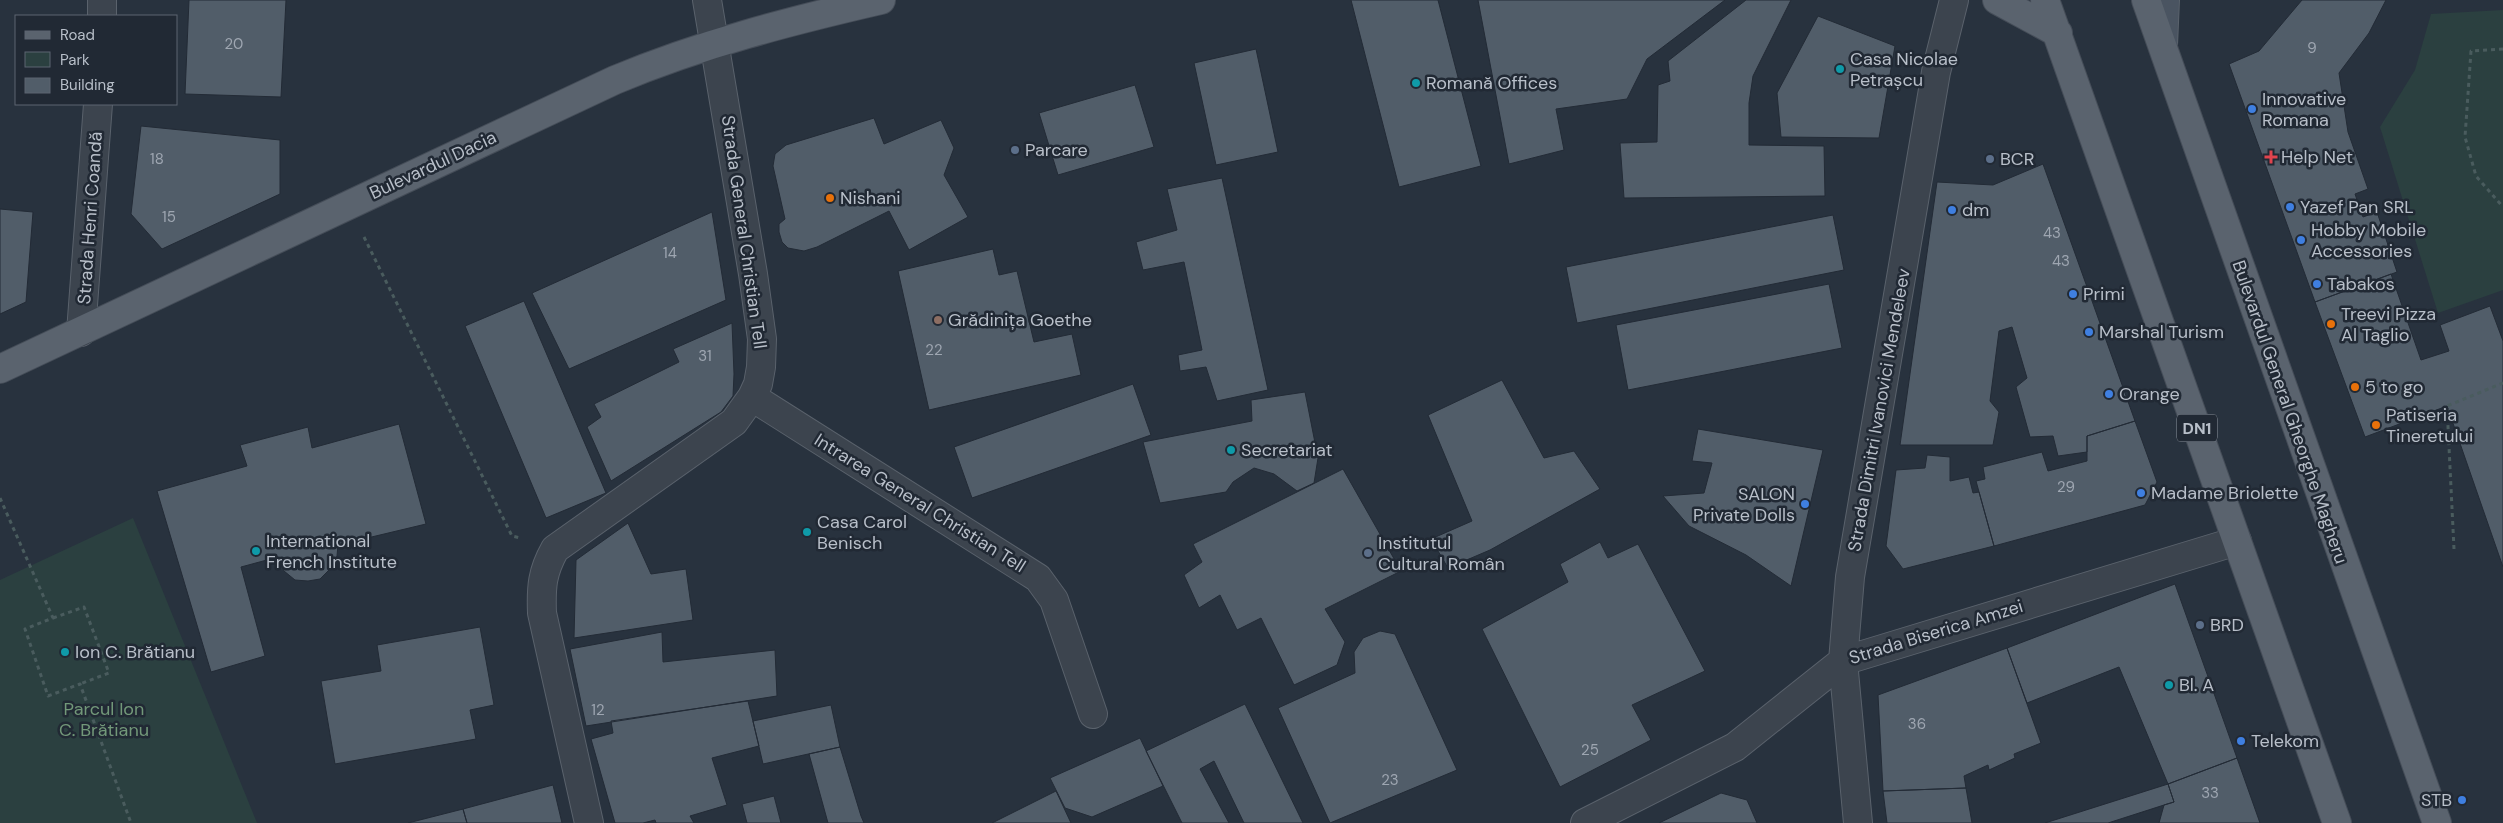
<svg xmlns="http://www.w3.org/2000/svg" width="2503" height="823" viewBox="0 0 2503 823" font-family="'DM Sans',sans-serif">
<rect width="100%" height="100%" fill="#28323e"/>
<!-- green -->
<path fill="#2b4040" d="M2503 10V290L2438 313 2380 127 2415 70 2431 14Z
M133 518 257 823H0V580Z"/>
<!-- building -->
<path fill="#515d69" stroke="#232b36" d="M189 0H286L281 97 185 94Z
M1351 0H1438L1481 166 1399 187Z
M1478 0H1725L1647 59 1627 99 1556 109 1564 150 1509 164Z
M1746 0H1791L1753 76 1749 103V145L1824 146 1825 196 1624 198 1620 143 1657 142 1658 85 1670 81 1668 61Z
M2302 0H2386L2369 33 2339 73 2348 132 2368 189 2355 194 2363 217 2377 212 2397 272 2315 302 2229 64 2259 51Z
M1818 16 1895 46 1879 138 1781 137 1777 93Z
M1256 49 1278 152 1216 165 1194 63Z
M1135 85 1154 147 1058 175 1039 113Z
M874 118 884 144 941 120 954 148 944 175 968 217 909 250 889 211 817 247 804 251 788 248 782 242 779 232V224L785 219 773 166 775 154 786 145Z
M141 126 280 140V194L162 249 131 214Z
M2043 164 2135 421 2087 436V452L2058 456 2053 436 2030 437 2016 387 2027 378 2012 327 1999 331 1990 401 1999 412 1993 445H1900L1937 182 1993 185Z
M1222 178 1268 390 1217 401 1206 367 1180 371 1178 355 1202 350 1184 262 1143 270 1136 242 1177 230 1167 189Z
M0 209 33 212 26 302 0 314Z
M712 212 726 300 569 369 532 293Z
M1833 215 1844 270 1577 323 1566 267Z
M993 249 999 275 1017 271 1034 342 1072 334 1081 375 929 410 898 271Z
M2391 274 2421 360 2449 351 2440 325 2490 306 2503 341V567L2447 406 2365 437 2315 302Z
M1829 284 1842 348 1628 390 1616 325Z
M524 301 606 493 546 518 465 326Z
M732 323 734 374 733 396 721 412 611 481 587 427 601 417 594 404 679 362 673 349Z
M1502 380 1544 458 1574 451 1600 489 1490 550 1448 568 1431 539 1472 521 1428 415Z
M1133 384 1151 435 972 498 954 447Z
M1305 392 1318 458 1314 483 1297 491 1274 474 1254 468 1233 482 1226 492 1160 503 1143 442 1252 421 1251 400Z
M2135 421 2157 482 2145 505 1994 546 1976 481 1985 479 1983 467 2042 452 2048 471 2087 461V436Z
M399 424 426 524 338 545 337 556 331 568 320 579 308 581 295 580 284 571 278 557 241 567 265 656 211 672 157 491 247 466 240 445 308 427 312 448Z
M1698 429 1823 450 1791 586 1746 555 1689 526 1663 496 1704 493 1712 463 1692 461Z
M1927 455 1950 457V481L1969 477 1973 493 1979 492 1994 546 1903 569 1886 546 1896 470 1925 468Z
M1343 469 1401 571 1325 609 1345 642 1337 665 1294 685 1261 618 1237 630 1220 595 1199 608 1184 575 1202 562 1193 544Z
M628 523 651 574 686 569 693 620 574 638 576 560Z
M1600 542 1608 558 1638 544 1705 671 1632 705 1651 740 1560 787 1482 629 1568 582 1560 564Z
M2175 584 2237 758 2168 784 2119 667 2027 703 2007 648Z
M480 627 494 705 470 710 476 739 335 764 321 681 381 671 377 645Z
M1380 631 1395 634 1457 770 1330 823 1278 708 1355 673 1354 652 1363 638Z
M662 632 663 662 775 650 777 696 586 726 570 649Z
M2007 648 2041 743 2014 754 2015 758 1989 770 1988 765 1964 776 1966 788 1883 791 1878 695Z
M748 701 759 746 712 758 727 805 690 816 694 823H656L655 820 643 823H615L591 739 613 733 611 721Z
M1245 704 1303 823H1244L1214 761 1200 769 1229 823H1182L1146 751Z
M831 705 840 747 763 764 753 721Z
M1140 738 1163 786 1092 817 1065 808 1050 778Z
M840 747 861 816 864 823H828L809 754Z
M2237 758 2260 823H2159L2164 805 2174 802 2168 784Z
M2168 784 2174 802 2164 805 2108 823H2045Z
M553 785 562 823H467L463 809Z
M1966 788 1972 823H1887L1883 791Z
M1056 791 1071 823H992Z
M1721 793 1747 800 1757 823H1659Z
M774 796 781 823H747L742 804Z
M463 809 467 823H408Z"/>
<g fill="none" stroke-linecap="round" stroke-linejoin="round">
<!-- street casing -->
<g stroke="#5a626c" stroke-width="30">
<path id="street" d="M102 16V0
M81 332 98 104
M752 397 1038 578 1054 600 1093 714
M589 823 542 613C541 587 542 572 555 549L734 422 752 397 758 384 761 367 762 339 753 274 707 0
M1585 823 1735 747 1843 661 2237 541
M1858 823 1843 661 1850 577 1936 72 1954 0"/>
</g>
<!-- secondary casing -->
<g stroke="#5a626c" stroke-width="30">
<path id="secondary" d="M2163 45 2165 0"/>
</g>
<!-- primary casing -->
<g stroke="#454d58" stroke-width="30">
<path id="primary" d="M1997 0 2058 33
M2045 0 2337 823
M2146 0 2437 823
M0 369 615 80C701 44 790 21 881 0"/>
</g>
<!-- path -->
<path stroke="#4a5c5e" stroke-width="3" stroke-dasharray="4 4" stroke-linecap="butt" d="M2503 49 2471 51 2465 137 2476 176 2503 207
M364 237 512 536 520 538
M0 498 53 618 25 629 48 696 80 684 131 823
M2454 549 2447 406 2503 383
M53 618 84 607 109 673 80 684"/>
<!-- street -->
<use href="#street" stroke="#3c444e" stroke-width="28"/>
<!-- secondary -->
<use href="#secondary" stroke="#4a5461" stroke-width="28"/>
<!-- primary -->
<use href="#primary" stroke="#5a636e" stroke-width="28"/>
</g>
<!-- markers -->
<g fill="#0f9aa8" stroke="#212934" stroke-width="2">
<circle cx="1840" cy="69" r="5"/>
<circle cx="1416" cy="83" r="5"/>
<circle cx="1231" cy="450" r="5"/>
<circle cx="807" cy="532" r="5"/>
<circle cx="256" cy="551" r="5"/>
<circle cx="65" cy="652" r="5"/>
<circle cx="2169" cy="685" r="5"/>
</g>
<g fill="#3f7fe0" stroke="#212934" stroke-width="2">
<circle cx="2252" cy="109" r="5"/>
<circle cx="2290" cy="207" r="5"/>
<circle cx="1952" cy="210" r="5"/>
<circle cx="2301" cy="240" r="5"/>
<circle cx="2317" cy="284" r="5"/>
<circle cx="2073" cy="294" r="5"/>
<circle cx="2089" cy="332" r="5"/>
<circle cx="2109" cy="394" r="5"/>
<circle cx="2141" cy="493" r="5"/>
<circle cx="1805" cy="504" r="5"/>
<circle cx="2241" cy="741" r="5"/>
<circle cx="2462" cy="800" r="5"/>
</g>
<g fill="#5c6f8a" stroke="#212934" stroke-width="2">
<circle cx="1015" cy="150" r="5"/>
<circle cx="1990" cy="159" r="5"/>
<circle cx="1368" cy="553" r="5"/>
<circle cx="2200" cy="625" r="5"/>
</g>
<path fill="#e0444e" stroke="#212934" stroke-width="2" d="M2268.5 149.5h5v5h5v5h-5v5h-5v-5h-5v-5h5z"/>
<g fill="#e8710a" stroke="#212934" stroke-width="2">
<circle cx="830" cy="198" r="5"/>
<circle cx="2331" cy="324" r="5"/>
<circle cx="2355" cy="387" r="5"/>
<circle cx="2376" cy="425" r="5"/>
</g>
<circle fill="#8d6e63" stroke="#212934" stroke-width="2" cx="938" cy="320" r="5"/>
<g text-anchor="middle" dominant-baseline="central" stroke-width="5" stroke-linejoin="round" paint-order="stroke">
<!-- number labels -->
<g font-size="15" fill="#9ea6b1">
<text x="234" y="44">20</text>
<text x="2312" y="48">9</text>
<text x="157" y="159">18</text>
<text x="169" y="217">15</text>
<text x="2052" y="233">43</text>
<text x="670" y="253">14</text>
<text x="2061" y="261">43</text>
<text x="934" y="350">22</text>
<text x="705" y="356">31</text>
<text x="2066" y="487">29</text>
<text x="598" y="710">12</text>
<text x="1917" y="724">36</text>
<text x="1590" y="750">25</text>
<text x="1390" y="780">23</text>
<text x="2210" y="793">33</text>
</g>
<!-- shield labels -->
<rect fill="#212934" stroke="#8b929c" stroke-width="1" x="2177" y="414.5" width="40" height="27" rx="4"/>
<g font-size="16" font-weight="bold" fill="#b8bfc9">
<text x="2197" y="428">DN1</text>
</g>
<!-- poi labels -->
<g font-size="18" fill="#b8bfc9" stroke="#212934" text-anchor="start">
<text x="1850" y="59">Casa Nicolae<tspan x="1850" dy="21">Petrașcu</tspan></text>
<text x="1426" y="83">Romană Offices</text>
<text x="2262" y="99">Innovative<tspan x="2262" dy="21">Romana</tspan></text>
<text x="1025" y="150">Parcare</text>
<text x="2281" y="157">Help Net</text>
<text x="2000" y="159">BCR</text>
<text x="840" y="198">Nishani</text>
<text x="2300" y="207">Yazef Pan SRL</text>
<text x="1962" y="210">dm</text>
<text x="2311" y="230">Hobby Mobile<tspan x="2311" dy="21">Accessories</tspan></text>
<text x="2327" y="284">Tabakos</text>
<text x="2083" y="294">Primi</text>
<text x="2341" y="314">Treevi Pizza<tspan x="2341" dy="21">Al Taglio</tspan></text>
<text x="948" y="320">Grădinița Goethe</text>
<text x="2099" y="332">Marshal Turism</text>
<text x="2365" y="387">5 to go</text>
<text x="2119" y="394">Orange</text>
<text x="2386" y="415">Patiseria<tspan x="2386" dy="21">Tineretului</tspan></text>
<text x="1241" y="450">Secretariat</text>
<text x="2151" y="493">Madame Briolette</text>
<text x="1795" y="494" text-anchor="end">SALON<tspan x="1795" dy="21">Private Dolls</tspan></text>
<text x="817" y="522">Casa Carol<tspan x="817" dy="21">Benisch</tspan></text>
<text x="266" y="541">International<tspan x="266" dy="21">French Institute</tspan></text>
<text x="1378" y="543">Institutul<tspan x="1378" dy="21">Cultural Român</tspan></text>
<text x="2210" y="625">BRD</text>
<text x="75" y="652">Ion C. Brătianu</text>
<text x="2179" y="685">Bl. A</text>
<text x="2251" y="741">Telekom</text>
<text x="2452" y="800" text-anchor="end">STB</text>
</g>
<!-- street labels -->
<g font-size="18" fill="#b8bfc9" stroke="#212934">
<text transform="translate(433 165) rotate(-25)">Bulevardul Dacia</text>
<text transform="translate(90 218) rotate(-86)">Strada Henri Coandă</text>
<text transform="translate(744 232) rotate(82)">Strada General Christian Tell</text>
<text transform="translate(1879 410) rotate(-80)">Strada Dimitri Ivanovici Mendeleev</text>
<text transform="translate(2290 412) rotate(71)">Bulevardul General Gheorghe Magheru</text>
<text transform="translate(920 503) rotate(32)">Intrarea General Christian Tell</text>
<text transform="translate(1936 632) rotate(-17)">Strada Biserica Amzei</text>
</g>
<!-- park labels -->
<g font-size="18" fill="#729879" stroke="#212934">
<text x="104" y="709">Parcul Ion<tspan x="104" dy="21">C. Brătianu</tspan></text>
</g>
</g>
<!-- legend -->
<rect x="15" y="15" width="162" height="90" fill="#212934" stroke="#5d6570"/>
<rect x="25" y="31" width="25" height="8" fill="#5a636e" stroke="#5d6570"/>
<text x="60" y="40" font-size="15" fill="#b8bfc9">Road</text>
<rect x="25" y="52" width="25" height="15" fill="#2b4040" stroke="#5d6570"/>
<text x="60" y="65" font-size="15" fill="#b8bfc9">Park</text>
<rect x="25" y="78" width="25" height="15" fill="#515d69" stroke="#5d6570"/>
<text x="60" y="90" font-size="15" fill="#b8bfc9">Building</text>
</svg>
